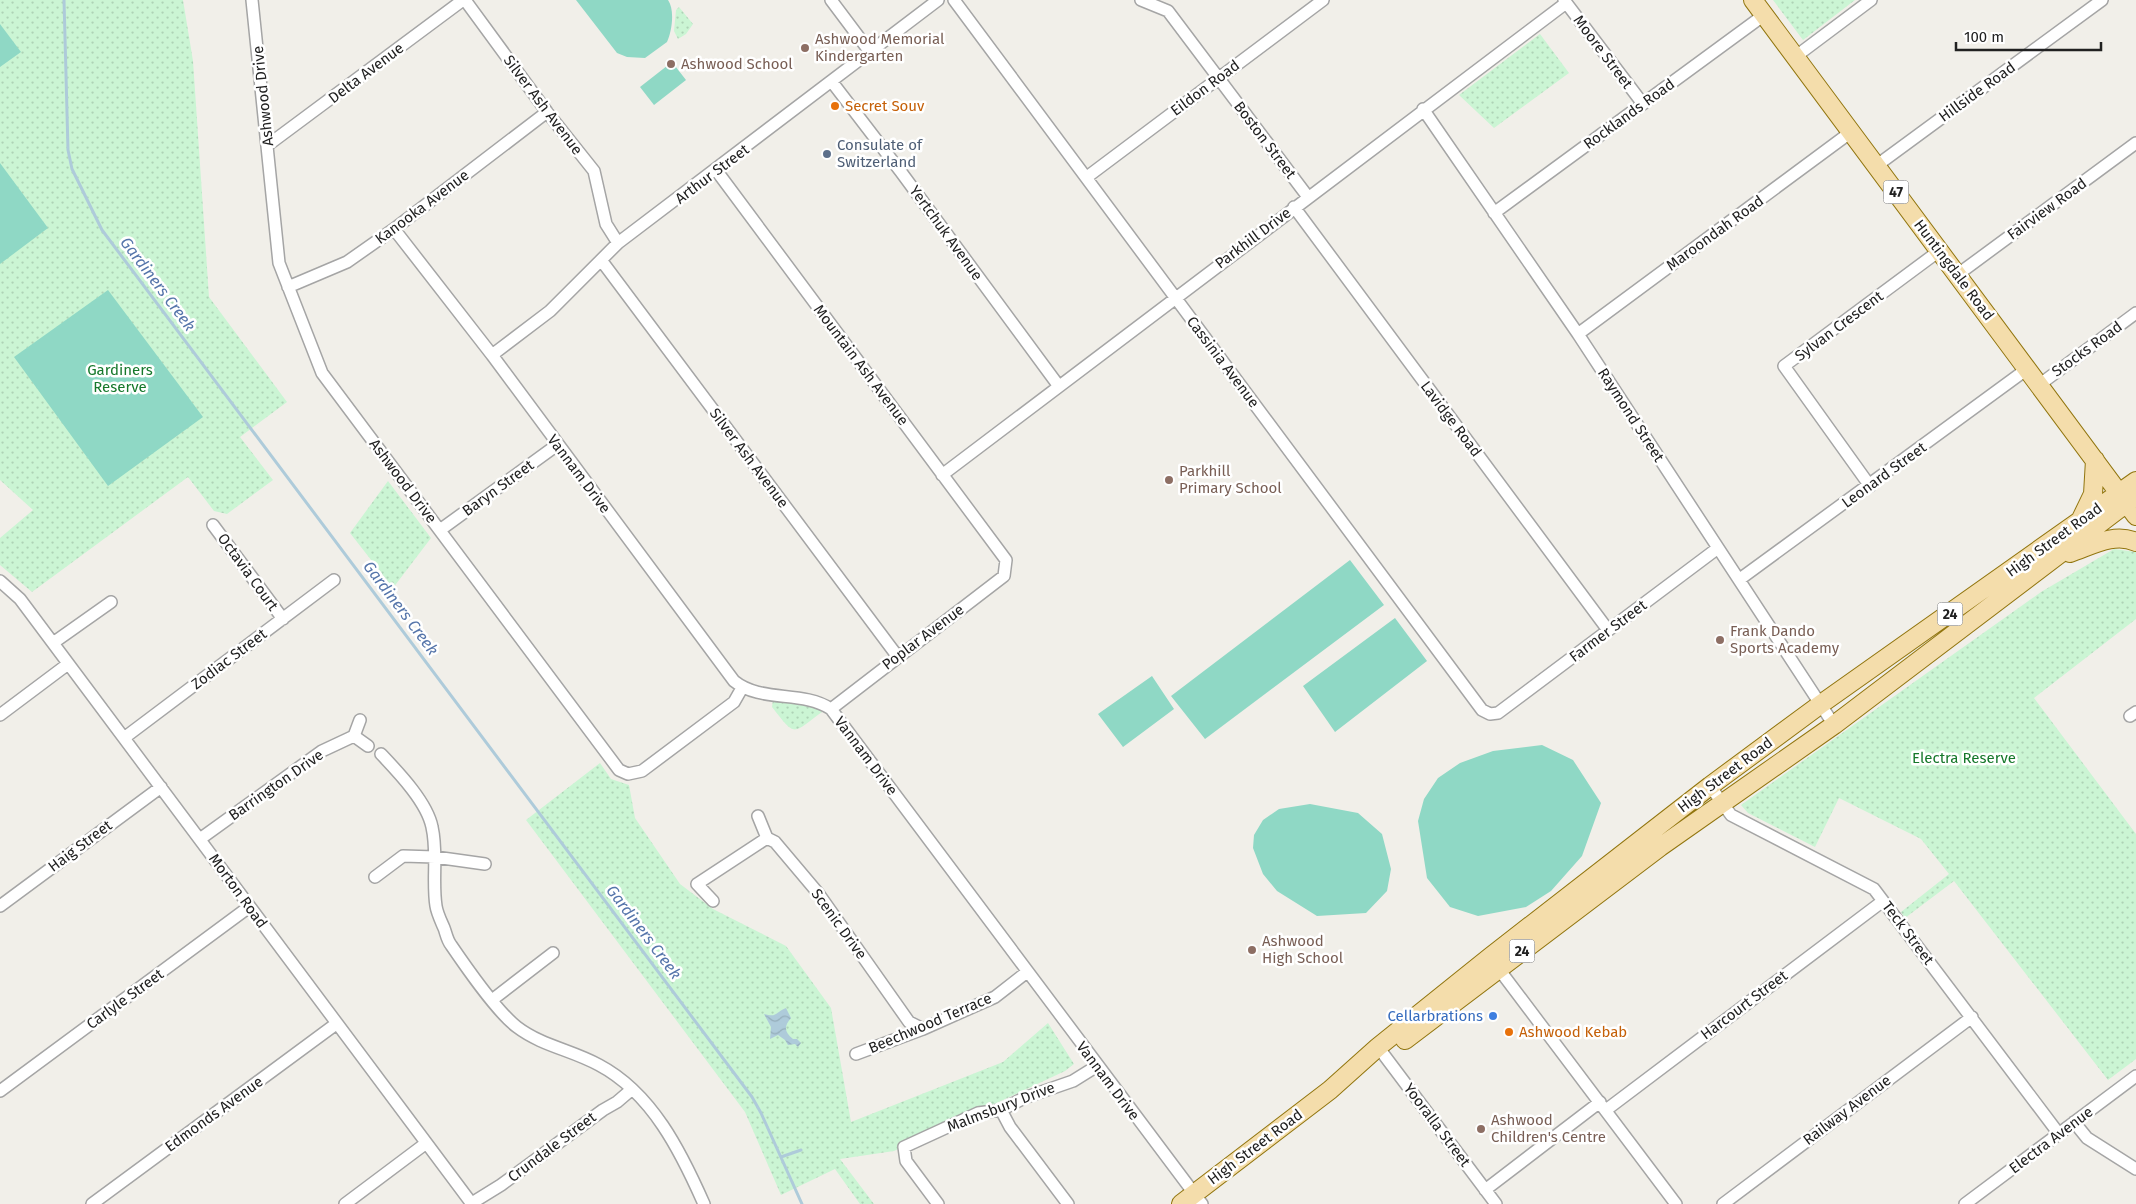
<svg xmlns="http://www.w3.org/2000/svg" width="2136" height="1204" viewBox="0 0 2136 1204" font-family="'Fira Sans',sans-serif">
<defs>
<pattern id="park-dots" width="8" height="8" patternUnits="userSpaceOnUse" patternTransform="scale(1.25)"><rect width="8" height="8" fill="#cbf5d4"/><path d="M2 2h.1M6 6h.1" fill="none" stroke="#aed2b6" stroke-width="1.8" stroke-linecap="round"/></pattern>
<pattern id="water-waves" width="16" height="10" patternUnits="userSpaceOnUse" patternTransform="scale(1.25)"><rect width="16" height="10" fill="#aecbda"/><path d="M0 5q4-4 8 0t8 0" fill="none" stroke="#95aebb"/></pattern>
</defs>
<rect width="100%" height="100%" fill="#f1efe9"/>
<!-- park -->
<path fill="url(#park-dots)" d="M0 0H183L193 61 209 297 287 402 240 437 273 480 227 514 214 511 188 477 32 592 0 565V538L33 510 0 480Z
M1773 0H1855L1803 40Z
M679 7 693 24 686 34 678 39 674 31 676 10Z
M1540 34 1569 73 1494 128 1459 95Z
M388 481 431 538 393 588 350 533Z
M2114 549 2136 552V619L2034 698 2136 834V1059L2108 1080 1954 881 1905 918 1901 912 1949 874 1921 839 1839 798 1815 847 1748 813 1741 805 2041 592Z
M773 700 813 706 822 712C792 734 796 738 772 707Z
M600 763 611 779 629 785 635 818 680 884 713 909 786 946 831 1008 851 1122 1003 1062 1048 1023 1074 1064 1065 1071 894 1151 840 1159 874 1204H860L835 1169 781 1195 745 1112 526 820Z"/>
<!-- pitch -->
<path fill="#8fd8c5" d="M576 0H668C675 10 672 31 667 42L645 58 627 57 617 53Z
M0 24 21 52 0 67Z
M672 62 686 80 654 105 640 87Z
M0 163 48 228 0 264Z
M108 290 203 417 108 486 14 357Z
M1350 560 1384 605 1205 739 1171 696Z
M1395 618 1427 661 1335 732 1303 686Z
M1152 676 1174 709 1123 747 1098 714Z
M1542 745 1573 760 1601 803 1582 856 1551 891 1526 907 1478 916 1450 907 1427 878 1418 821 1424 799 1438 778 1460 763 1493 751Z
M1310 804 1358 813 1382 834 1391 869 1387 891 1366 913 1317 916 1277 891 1263 874 1253 848 1254 835 1263 820 1279 809Z"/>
<!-- water -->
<path fill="url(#water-waves)" d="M786 1008 791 1018C784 1026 784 1032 793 1039H797L801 1043 798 1047 795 1044 788 1045 785 1040 778 1035 770 1039 771 1027 764 1014C778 1018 775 1012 786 1008Z"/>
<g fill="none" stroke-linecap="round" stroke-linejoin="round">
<!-- stream -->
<path stroke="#aecbda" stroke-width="3" d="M64 0 68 150 72 169 102 230 752 1097 761 1113 802 1204
M781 1157 801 1150"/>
<!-- street casing -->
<g stroke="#a5a5a5" stroke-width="14">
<path id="street" d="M252 0 279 263 322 373 619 770 628 774 642 771 734 702 742 688
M465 0 547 112 594 171 606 224 618 243
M831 0 870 52
M954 0 1482 710 1490 714 1498 713 1718 548
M1141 0 1168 11 1308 197
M1564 0 1643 104
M1795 57 1871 0
M832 82 901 172 1058 385
M1423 109 1578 334 1834 725
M268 145 463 0
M1876 166 2102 0
M716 170 1006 560 1004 576 831 709
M1087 177 1323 0
M1294 207 1608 630
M1494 213 1764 15
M394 229 492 355 734 681C761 703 802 690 831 709L1202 1204
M601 260 898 657
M1957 275 2136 143
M288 287 347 262 394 229 547 112
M1578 334 1851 132
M492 355 550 311 618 243 938 0
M2039 385 2136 313
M942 475 1566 3
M1870 486 1784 366 1939 251
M213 525 283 619
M440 530 557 445
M1740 579 2027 369
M0 581 20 599 472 1204
M53 643 111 602
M0 715 68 664
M2130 716 2136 712
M354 736 368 746
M124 738 334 580
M381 754C398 772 427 802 432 827 438 853 432 881 436 906 437 913 441 921 444 928 446 933 447 940 451 945 466 967 496 1011 517 1027 542 1046 572 1050 599 1065 652 1093 681 1152 704 1204
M1710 786 1731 815 1874 889 2059 1134
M758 816 767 838 775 842 818 893 909 1022 923 1029
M200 839 322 751 354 736 360 720
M375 877 403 856 435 857 485 864
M713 901 697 884 767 838
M0 906 161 787
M1495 964 1676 1204
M492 1000 553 953
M1378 1047 1496 1204
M856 1054 923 1029 995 997 1027 972
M0 1091 249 907
M1001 1110 1010 1127 1068 1204
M1606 1110 1883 901
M2074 1122 2087 1138 2136 1169
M1485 1190 1600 1102
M472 1203 501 1185 603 1110 617 1102 631 1090
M92 1204 336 1024
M345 1204 425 1144
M938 1204 906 1161 904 1147 978 1113 1001 1110 1024 1098 1073 1081 1097 1066
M1723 1204 1972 1017
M1965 1204 2136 1076"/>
</g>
<!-- primary casing -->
<g stroke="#91750e" stroke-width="20">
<path id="primary" d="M1753 0 2136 516
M2080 521 2093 494 2095 460
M2070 553C2091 546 2114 532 2136 542
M1405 1040 1660 847 1834 725 2136 496
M1181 1204 1330 1090 1378 1047 1490 957 1710 786 1821 704 2136 481"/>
</g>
<!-- street -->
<use href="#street" stroke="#fff" stroke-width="11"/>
<!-- primary -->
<use href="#primary" stroke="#f4ddab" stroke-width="18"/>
</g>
<!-- markers -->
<g fill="#8d6e63" stroke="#fff" stroke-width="2">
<circle cx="805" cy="48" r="5"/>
<circle cx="671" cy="64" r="5"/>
<circle cx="1169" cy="480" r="5"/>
<circle cx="1720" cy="640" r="5"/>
<circle cx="1252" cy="950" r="5"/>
<circle cx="1481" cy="1129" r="5"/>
</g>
<g fill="#e8710a" stroke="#fff" stroke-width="2">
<circle cx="835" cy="106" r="5"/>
<circle cx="1509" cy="1032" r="5"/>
</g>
<circle fill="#5c6f8a" stroke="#fff" stroke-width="2" cx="827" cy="154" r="5"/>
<circle fill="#3f7fe0" stroke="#fff" stroke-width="2" cx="1493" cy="1016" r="5"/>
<g text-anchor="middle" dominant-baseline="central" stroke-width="5" stroke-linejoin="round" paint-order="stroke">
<!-- shield labels -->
<g fill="#fff" stroke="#646464" stroke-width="1">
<rect x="1883.5" y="180.5" width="25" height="23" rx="4"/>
<rect x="1937.5" y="602.5" width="25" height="23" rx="4"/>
<rect x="1509.5" y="939.5" width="25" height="23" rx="4"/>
</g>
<g font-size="14" font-weight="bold" fill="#212121">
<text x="1896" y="192">47</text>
<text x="1950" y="614">24</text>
<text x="1522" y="951">24</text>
</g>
<!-- education labels -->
<g font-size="15" fill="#785e54" stroke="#fff" text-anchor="start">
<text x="815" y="39">Ashwood Memorial<tspan x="815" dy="17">Kindergarten</tspan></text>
<text x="681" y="64">Ashwood School</text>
<text x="1179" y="471">Parkhill<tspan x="1179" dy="17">Primary School</tspan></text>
<text x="1730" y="631">Frank Dando<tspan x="1730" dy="17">Sports Academy</tspan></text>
<text x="1262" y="941">Ashwood<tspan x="1262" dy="17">High School</tspan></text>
<text x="1491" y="1120">Ashwood<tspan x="1491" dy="17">Children's Centre</tspan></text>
</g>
<!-- street labels -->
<g font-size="15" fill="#212121" stroke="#fff">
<text transform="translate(1603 52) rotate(53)">Moore Street</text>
<text transform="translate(366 73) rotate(-37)">Delta Avenue</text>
<text transform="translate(1205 88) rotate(-37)">Eildon Road</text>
<text transform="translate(1977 92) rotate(-36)">Hillside Road</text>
<text transform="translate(263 96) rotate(-96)">Ashwood Drive</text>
<text transform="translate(543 105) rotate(53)">Silver Ash Avenue</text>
<text transform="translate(1629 114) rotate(-36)">Rocklands Road</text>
<text transform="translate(1265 140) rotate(53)">Boston Street</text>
<text transform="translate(712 174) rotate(-37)">Arthur Street</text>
<text transform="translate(422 207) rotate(-37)">Kanooka Avenue</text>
<text transform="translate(2047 209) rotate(-36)">Fairview Road</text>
<text transform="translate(946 233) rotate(54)">Yertchuk Avenue</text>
<text transform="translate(1715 233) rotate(-36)">Maroondah Road</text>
<text transform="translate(1253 238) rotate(-37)">Parkhill Drive</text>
<text transform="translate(1954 270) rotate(53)">Huntingdale Road</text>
<text transform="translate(1839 326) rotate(-37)">Sylvan Crescent</text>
<text transform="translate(2087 349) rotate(-36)">Stocks Road</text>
<text transform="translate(1223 362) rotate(53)">Cassinia Avenue</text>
<text transform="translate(861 365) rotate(53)">Mountain Ash Avenue</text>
<text transform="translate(1631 415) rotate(57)">Raymond Street</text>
<text transform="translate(1451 419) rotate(53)">Lavidge Road</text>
<text transform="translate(749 458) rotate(53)">Silver Ash Avenue</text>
<text transform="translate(579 474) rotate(53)">Vannam Drive</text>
<text transform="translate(1884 475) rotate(-36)">Leonard Street</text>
<text transform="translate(403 481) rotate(53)">Ashwood Drive</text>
<text transform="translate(498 488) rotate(-36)">Baryn Street</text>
<text transform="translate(2054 540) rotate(-36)">High Street Road</text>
<text transform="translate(248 572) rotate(54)">Octavia Court</text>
<text transform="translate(1608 631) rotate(-37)">Farmer Street</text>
<text transform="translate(923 637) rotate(-37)">Poplar Avenue</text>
<text transform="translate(229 659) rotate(-37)">Zodiac Street</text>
<text transform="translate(866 756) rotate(53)">Vannam Drive</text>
<text transform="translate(1725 775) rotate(-37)">High Street Road</text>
<text transform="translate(276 785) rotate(-35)">Barrington Drive</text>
<text transform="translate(80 846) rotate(-37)">Haig Street</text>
<text transform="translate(238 891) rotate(54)">Morton Road</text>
<text transform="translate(839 924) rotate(54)">Scenic Drive</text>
<text transform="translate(1908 933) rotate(53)">Teck Street</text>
<text transform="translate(125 999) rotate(-36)">Carlyle Street</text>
<text transform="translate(1744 1005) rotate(-37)">Harcourt Street</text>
<text transform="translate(930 1023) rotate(-23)">Beechwood Terrace</text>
<text transform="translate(1108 1081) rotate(53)">Vannam Drive</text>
<text transform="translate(1001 1107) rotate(-21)">Malmsbury Drive</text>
<text transform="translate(1847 1110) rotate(-37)">Railway Avenue</text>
<text transform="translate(214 1114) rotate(-36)">Edmonds Avenue</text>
<text transform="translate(1437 1125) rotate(53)">Yooralla Street</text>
<text transform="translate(2051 1140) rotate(-37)">Electra Avenue</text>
<text transform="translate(552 1147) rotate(-37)">Crundale Street</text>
<text transform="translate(1255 1147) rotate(-37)">High Street Road</text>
</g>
<!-- food labels -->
<g font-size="15" fill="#c56008" stroke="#fff" text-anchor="start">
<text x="845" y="106">Secret Souv</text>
<text x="1519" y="1032">Ashwood Kebab</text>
</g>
<!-- service labels -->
<g font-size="15" fill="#4e5e75" stroke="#fff" text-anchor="start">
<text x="837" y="145">Consulate of<tspan x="837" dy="17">Switzerland</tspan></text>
</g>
<!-- park labels -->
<g font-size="15" fill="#16782b" stroke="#fff">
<text x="120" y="370">Gardiners<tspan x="120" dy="17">Reserve</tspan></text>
<text x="1964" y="758">Electra Reserve</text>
</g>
<!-- shop labels -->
<g font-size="15" fill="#366cbe" stroke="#fff" text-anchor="end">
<text x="1483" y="1016">Cellarbrations</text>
</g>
<!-- water labels -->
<g font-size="16" font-style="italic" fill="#5575aa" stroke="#fff">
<text transform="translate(158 284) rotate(53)">Gardiners Creek</text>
<text transform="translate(401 608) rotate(53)">Gardiners Creek</text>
<text transform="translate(644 932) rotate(53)">Gardiners Creek</text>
</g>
</g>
<!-- scale -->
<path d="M1956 42v8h145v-8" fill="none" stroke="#212121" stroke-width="2.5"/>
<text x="1964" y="42" font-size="15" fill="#212121" stroke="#ffffff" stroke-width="4" paint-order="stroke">100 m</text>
</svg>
